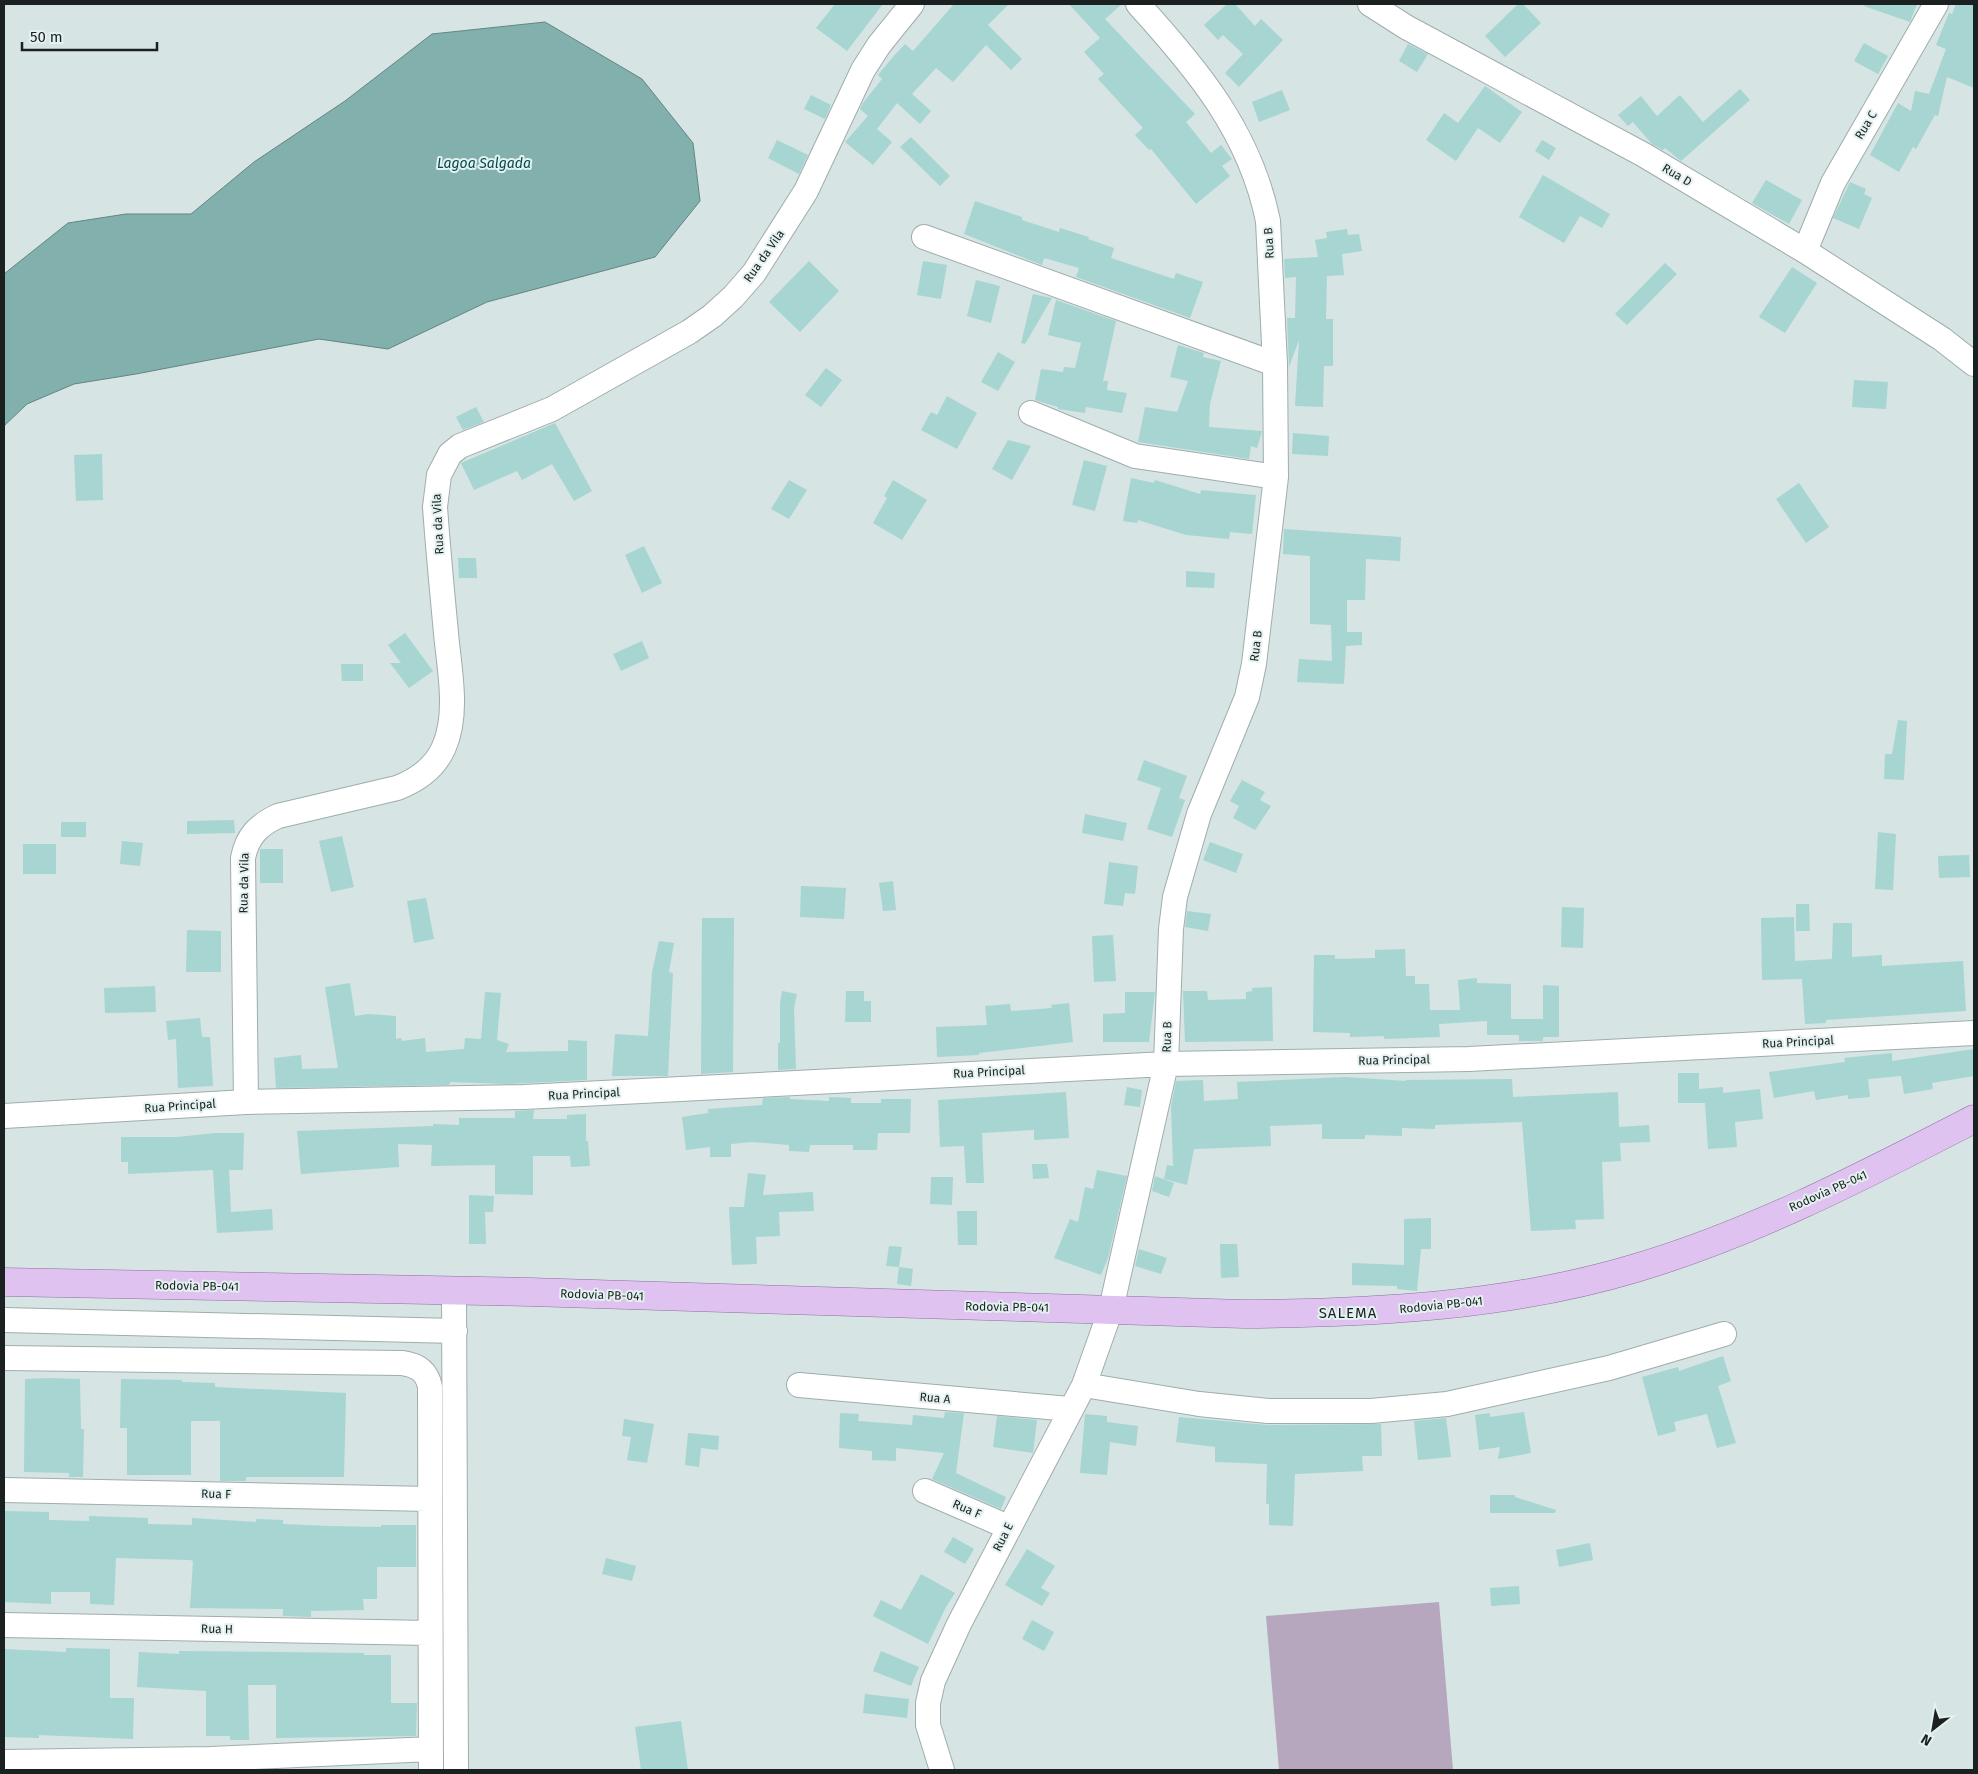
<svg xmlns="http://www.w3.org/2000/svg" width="1978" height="1774" viewBox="0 0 1978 1774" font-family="'Fira Sans',sans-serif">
<rect width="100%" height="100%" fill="#d6e4e3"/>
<!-- grass -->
<path fill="#b6a7bf" d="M1439 1602 1453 1770H1279L1266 1616Z"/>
<!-- water -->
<path fill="#82b0ad" stroke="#638583" d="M545 22 642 79 693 143 700 201 655 257 487 302 388 349 319 339 136 374 74 384 27 404 4 426V274L68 223 126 214H191L254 162 345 101 432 34Z"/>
<!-- building -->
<path fill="#a6d5d2" d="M835 4H883L847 51 816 28Z
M954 4H1009L988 25 1022 59 1011 70 986 45 953 82 936 68 912 94 931 111 920 124 897 103 877 129 892 142 873 165 845 142 868 116 860 109 863 103 882 79 878 75 892 58 905 44 913 51Z
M1069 4H1122L1105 19 1195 114 1186 122 1211 153 1221 145 1232 159 1222 166 1230 176 1196 204 1151 149 1149 150 1135 135 1143 128 1098 79 1104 74 1084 52 1100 38Z
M1227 4H1235L1255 26 1261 19 1283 40 1239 87 1225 73 1243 54 1223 35 1218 40 1204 25Z
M1518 4H1523L1541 23 1505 57 1485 36Z
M1865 4H1917L1910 22 1864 6Z
M1956 4H1974V88L1947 77 1938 116 1935 115 1916 149 1913 147 1899 172 1870 155 1898 103 1911 111 1915 91 1929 94 1946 49 1936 45 1949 13 1952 14Z
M1864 43 1888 56 1878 74 1854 61Z
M1408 44 1428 54 1417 72 1399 61Z
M1485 86 1522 112 1500 143 1478 128 1456 161 1426 140 1444 113 1458 123Z
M1740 89 1750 100 1681 161 1665 148 1663 150 1652 144 1633 122 1628 126 1618 115 1641 96 1657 116 1680 95 1703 122Z
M1282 90 1290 110 1259 122 1252 102Z
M811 95 831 105 825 119 804 109Z
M911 137 950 176 940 186 900 147Z
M777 140 808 155 799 174 768 158Z
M1542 140 1556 148 1549 160 1535 151Z
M1543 175 1610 214 1602 228 1580 216 1564 243 1519 217Z
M1766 180 1802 200 1789 224 1752 203Z
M1850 182 1866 189 1864 194 1872 198 1859 229 1833 218Z
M975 201 1022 217V220L1059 232 1060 228 1089 237 1088 239 1114 248 1111 258 1174 279 1176 273 1203 282 1190 318 1076 277 1079 268 1044 258 1042 265 964 234Z
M1347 229 1348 235 1359 234 1362 251 1342 254 1344 275 1327 276 1326 319H1333V366H1324L1323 407 1295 406 1299 340 1289 367 1287 318H1295L1296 277 1285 278 1284 259 1318 257 1315 240 1327 238 1326 232Z
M809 261 839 291 800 332 769 302Z
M923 261 947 265 941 299 917 295Z
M1665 263 1677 274 1627 325 1615 314Z
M1792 267 1817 283 1785 333 1759 317Z
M976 280 1000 286 991 323 967 316Z
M1033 294 1052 298 1025 344 1021 343Z
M1056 300 1116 321 1103 381H1108L1107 390 1127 393 1122 413 1086 407 1085 413 1058 409V407L1035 400 1041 369 1063 372 1064 367 1075 368 1081 343 1048 335Z
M1178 345 1204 353 1203 357 1221 361 1210 404 1209 427 1262 431 1257 448 1251 446 1249 459 1138 442 1145 407 1177 412 1188 381 1170 377Z
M998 352 1015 362 998 391 981 382Z
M826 368 842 380 821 407 805 395Z
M1854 380 1888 382 1886 409 1852 407Z
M947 396 977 413 957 449 921 430 931 412 937 415Z
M476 407 484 422 463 430 456 417Z
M555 423 592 491 574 501 552 464 522 480 517 471 474 490 461 463Z
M1293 433 1329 436 1328 456 1292 454Z
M1008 440 1031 446 1012 480 992 469Z
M102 454 103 500 76 501 74 455Z
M1084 460 1107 466 1095 511 1072 505Z
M1131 478 1154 483 1155 480 1200 494 1201 490 1256 495 1252 534 1230 532 1229 539 1186 535 1138 520 1137 523 1123 521Z
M789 480 807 490 789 519 771 509Z
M893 480 927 500 902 540 873 523 887 498 884 496Z
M1799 483 1829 527 1806 543 1776 499Z
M1284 529 1401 537 1400 561 1366 559 1365 600H1347V632H1362V645L1346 646 1344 684 1297 682 1299 659 1332 661 1331 625 1310 624V556L1283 554Z
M644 546 662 583 642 593 625 555Z
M458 558H476L477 578H459Z
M1186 571 1215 573 1214 588 1186 587Z
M405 633 433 671 409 688 390 663H401L388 645Z
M642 641 649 658 621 671 613 654Z
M341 664H363V681H342Z
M1898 720 1907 721 1904 780 1884 779 1885 754H1892Z
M1144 760 1187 776 1179 798 1185 800 1172 837 1147 829 1161 788 1137 780Z
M1242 780 1265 792 1260 800 1271 806 1255 830 1233 818 1239 806 1230 801Z
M1085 814 1127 823 1123 841 1082 833Z
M234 820 235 833 187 834V821Z
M61 822H86V837H61Z
M1878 832 1896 834 1893 890 1875 889Z
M342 836 354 887 331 892 319 841Z
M122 841 143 843 140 866 120 864Z
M1210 842 1243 854 1236 873 1203 860Z
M23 844H56V874H23Z
M260 849H283V883H260Z
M1969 855 1970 877 1939 878 1938 856Z
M1109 862 1138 866 1135 894 1125 893 1123 906 1104 904Z
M893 881 896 910 883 911 879 883Z
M801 886 846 888 844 919 800 917Z
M426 898 434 939 414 943 407 901Z
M1796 904H1809L1810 931H1796Z
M1562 907 1584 908 1583 948 1561 947Z
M1187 911 1211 914 1208 931 1185 927Z
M1794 917 1795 961 1832 959 1833 923H1852V957L1882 955V966L1963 961 1966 1011 1826 1020V1023L1805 1024 1802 979 1762 980 1761 918Z
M702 918H734L733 1072 701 1074Z
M187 930 221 931V972H186Z
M1113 935 1116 981 1094 982 1092 936Z
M659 941 674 943 669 972 673 973 668 1076H612L615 1034 648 1036 652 972Z
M1405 949 1406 976H1415V984H1429L1430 1010H1460L1458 980 1477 978V983L1511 984V1019H1543V985L1559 986V1037H1543V1041H1519V1035H1487V1021L1439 1024 1440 1037 1384 1039V1036L1350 1037V1033L1313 1032 1314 955H1335V959L1375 958V950Z
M350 983 355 1016 368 1014 396 1016V1039L401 1038 402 1041 425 1038 426 1052 464 1049 465 1038 481 1039 485 992 501 993 497 1040 509 1044 506 1052 568 1051V1040L587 1041V1080L508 1084 450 1082V1084L447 1085 276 1088 274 1058 301 1055 302 1069 338 1068 325 987Z
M155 986 156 1012 105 1013 104 988Z
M1272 987 1273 1041 1185 1042 1183 991H1207L1208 1000 1246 999V992L1252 991V988Z
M782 991 797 994 794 1008 796 1069 778 1070V1043H780V1003Z
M846 991H864V1001H871V1022H845Z
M1125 992H1155L1149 1042H1103V1014L1125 1013Z
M1069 1003 1073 1042 979 1053V1055L937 1057 936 1027 987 1025 985 1006 1010 1004 1011 1011 1052 1008 1051 1005Z
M200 1018 202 1037H210L213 1086 178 1088 176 1039 168 1040 166 1021Z
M1974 1049V1076L1932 1083 1933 1089 1904 1094 1901 1076 1868 1079 1870 1097 1848 1099V1095L1816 1100 1814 1091 1774 1098 1769 1072 1845 1062 1844 1058 1892 1053V1061Z
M1678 1073H1699V1089L1723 1087V1093L1760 1089 1763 1119 1735 1122 1737 1147 1708 1149 1705 1103H1678Z
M1345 1077 1406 1081V1080L1512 1079 1513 1097 1618 1092 1619 1127 1649 1125 1650 1142 1620 1143 1621 1161 1602 1162 1604 1219 1575 1220 1576 1229 1531 1231 1522 1122 1435 1125V1129L1402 1128V1136L1365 1135V1139H1322V1124L1270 1126 1271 1146 1194 1149 1187 1185 1164 1179 1167 1165 1173 1166 1171 1106 1176 1081 1203 1080 1204 1101 1238 1099 1237 1082Z
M1127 1087 1142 1090 1140 1107 1124 1105Z
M1066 1092 1069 1138 1034 1140V1130L982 1133 984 1183H966L964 1146 940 1147 938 1100Z
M790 1097V1099L829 1101V1097L851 1098V1103H881V1099H911L910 1133H878L877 1150H853V1145H810L809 1152 789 1151V1145L752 1142 731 1144V1157H710V1147L686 1150 682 1117 708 1113V1109L762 1105 763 1098Z
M534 1110 533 1119H567V1115L586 1114V1141H588L590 1166 571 1167 570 1156H533V1195L495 1194V1165L431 1166 432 1145 398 1144 399 1167 301 1174 297 1131 433 1126V1124L459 1125V1118H515V1111Z
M215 1133H244L243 1170H229L231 1212 272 1209 273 1230 217 1233 213 1170 128 1174V1162H121V1137H178Z
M1032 1164H1047L1049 1178 1033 1179Z
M1097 1170 1127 1176 1108 1258 1101 1275 1054 1258 1070 1219 1078 1222 1085 1187 1093 1189Z
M748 1173 766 1175 763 1195 813 1192 814 1211 779 1212 780 1236 756 1237 757 1264 732 1265 729 1207H744Z
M1155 1176 1174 1183 1169 1197 1152 1191Z
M931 1177H953L952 1205 930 1204Z
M469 1195 494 1196 493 1212H485L486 1244H469Z
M957 1211H977V1245H958Z
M1431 1218V1249H1421L1417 1291 1397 1289V1286L1352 1285V1263L1404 1265V1219Z
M1220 1244H1237L1239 1277 1221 1278Z
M889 1246 902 1247 899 1267 886 1266Z
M1139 1249 1167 1258 1161 1274 1135 1266Z
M899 1267 913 1269 911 1286 897 1284Z
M1723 1356 1731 1381 1718 1386 1736 1443 1717 1448 1707 1414 1674 1422 1676 1431 1658 1436 1642 1377 1678 1367 1679 1371Z
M49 1378 80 1379 81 1429H84L83 1477H69V1473L24 1472 25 1379Z
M121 1379 182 1380V1382L215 1383V1387L346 1393 344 1477H246V1481H220V1421H191V1475H127V1428H120Z
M945 1412 964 1413 956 1473 1006 1497 1001 1509 932 1479 944 1453 896 1448V1461L872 1460V1451L839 1448 840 1413 859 1414 858 1421 912 1425 913 1415 944 1418Z
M1524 1412 1531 1453 1498 1459 1500 1447 1479 1450 1475 1415 1490 1413V1417Z
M1085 1414 1107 1416V1422L1138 1426 1136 1446 1110 1442 1107 1475 1080 1473Z
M997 1416 1037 1420 1033 1453 993 1447Z
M1179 1417 1268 1425 1381 1424 1382 1456H1362L1363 1471 1295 1474 1293 1526 1269 1525V1504H1266L1267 1464 1215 1462V1447L1176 1442Z
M1446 1418 1451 1457 1418 1460 1414 1421Z
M624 1419 654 1424 647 1463 627 1460 631 1437 622 1436Z
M688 1433 719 1436 718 1450 701 1448 699 1467 685 1465Z
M1490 1495H1515V1497L1556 1510 1555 1513H1490Z
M4 1511 49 1512V1520L89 1521V1516L148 1518V1524L192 1525V1518L256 1522V1519L283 1520V1524L328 1526 381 1527V1525H416V1567H377V1599H363L364 1610 311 1611V1617L283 1616V1609L190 1608 193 1561 190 1560 116 1558 114 1605 90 1604V1592H51V1604L4 1602Z
M953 1537 974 1549 965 1564 944 1552Z
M1590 1543 1593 1560 1559 1567 1556 1550Z
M1027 1549 1055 1566 1041 1588 1050 1593 1042 1606 1005 1585Z
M606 1558 636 1566 632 1581 602 1574Z
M921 1574 955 1593 946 1607 928 1644 873 1616 881 1600 901 1610Z
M1519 1586 1520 1604 1491 1606 1490 1588Z
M1032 1620 1054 1632 1044 1651 1022 1639Z
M66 1648 110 1649V1698H134L133 1739 39 1735V1738L4 1737V1649L66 1652Z
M179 1651 364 1653V1655H391V1703H417L416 1736 276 1738V1685H248L249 1740H230V1736H206V1691L137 1687 139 1652 179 1654Z
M881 1651 919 1667 911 1686 873 1671Z
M865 1694 909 1699 907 1718 863 1713Z
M681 1721 688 1770H641L635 1727Z"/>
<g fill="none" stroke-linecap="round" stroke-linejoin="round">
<!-- minor casing -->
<g stroke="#9fadac" stroke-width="26">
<path id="minor" d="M1370 4 1406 27 1644 155 1805 251 1942 339 1974 364
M924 237 1275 364
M1805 251 1833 183 1936 4
M1031 413 1135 456 1276 477
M246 1102 243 858C247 837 258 825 278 816L397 788C418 780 435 768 444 747 459 713 449 668 446 633 442 591 438 549 435 507L439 475 450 454 460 446 552 409 689 332 712 316 733 297 754 273 806 191 863 70 879 45 912 4
M4 1116 246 1102 524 1097 1166 1064 1469 1059 1974 1033
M454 1292 456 1770
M4 1320 455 1331
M4 1358 402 1363C418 1365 427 1372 430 1387L431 1770
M799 1385 1070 1409
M1084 1385 1199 1404 1268 1411H1371L1447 1404 1609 1368 1724 1334
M4 1490 429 1499
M925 1491 1008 1527
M4 1625 430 1633
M4 1762 210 1759 431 1749
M942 1770 928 1725V1703L933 1681 959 1624 1084 1385 1111 1309 1166 1064 1171 929 1175 897 1199 814 1247 697 1254 664 1276 477 1275 364 1268 221C1250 132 1197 69 1138 4"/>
</g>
<!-- major casing -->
<g stroke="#8d6fa0" stroke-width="29">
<path id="major" d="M4 1282 530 1292 1244 1314C1376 1313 1509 1306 1636 1268 1754 1233 1865 1175 1974 1119"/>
</g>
<!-- minor -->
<use href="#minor" stroke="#fff" stroke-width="24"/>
<!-- major -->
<use href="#major" stroke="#dfc2ef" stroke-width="28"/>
</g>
<g text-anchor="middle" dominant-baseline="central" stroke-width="4" stroke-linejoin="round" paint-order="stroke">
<!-- street labels -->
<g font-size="12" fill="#1b2020" stroke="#e3f1f0">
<text transform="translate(1866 125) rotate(-59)">Rua C</text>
<text transform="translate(1677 175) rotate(31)">Rua D</text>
<text transform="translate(1269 243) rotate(-93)">Rua B</text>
<text transform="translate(764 256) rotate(-55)">Rua da Vila</text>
<text transform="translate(438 524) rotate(-93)">Rua da Vila</text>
<text transform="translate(1256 646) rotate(-83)">Rua B</text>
<text transform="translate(244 883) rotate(-89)">Rua da Vila</text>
<text transform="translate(1167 1037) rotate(-88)">Rua B</text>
<text transform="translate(1798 1042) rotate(-3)">Rua Principal</text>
<text transform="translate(1394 1060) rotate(-1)">Rua Principal</text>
<text transform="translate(989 1072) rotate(-3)">Rua Principal</text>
<text transform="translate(584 1094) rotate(-3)">Rua Principal</text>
<text transform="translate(180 1106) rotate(-4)">Rua Principal</text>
<text transform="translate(1828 1191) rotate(-24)">Rodovia PB-041</text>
<text transform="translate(197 1286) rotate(1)">Rodovia PB-041</text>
<text transform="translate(602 1295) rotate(2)">Rodovia PB-041</text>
<text transform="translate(1441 1305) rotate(-6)">Rodovia PB-041</text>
<text transform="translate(1007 1307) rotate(1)">Rodovia PB-041</text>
<text transform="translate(935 1398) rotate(5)">Rua A</text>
<text transform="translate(216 1494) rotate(1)">Rua F</text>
<text transform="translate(967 1509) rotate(23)">Rua F</text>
<text transform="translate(1003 1537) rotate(-63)">Rua E</text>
<text transform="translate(217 1629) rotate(1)">Rua H</text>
</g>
<!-- water labels -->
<g font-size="14" font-style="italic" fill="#024a48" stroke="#e3f1f0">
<text x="484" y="163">Lagoa Salgada</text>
</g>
<!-- quarter labels -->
<g font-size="15" letter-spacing="1" fill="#1b2020" stroke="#e3f1f0">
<text x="1348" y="1313">SALEMA</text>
</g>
</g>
<!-- border -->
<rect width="1978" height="1774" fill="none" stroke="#1b2020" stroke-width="10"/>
<!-- north arrow -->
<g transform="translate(1933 1729) rotate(211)" stroke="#e3f1f0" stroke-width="4" paint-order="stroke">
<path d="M0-4L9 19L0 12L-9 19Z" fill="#1b2020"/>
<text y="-8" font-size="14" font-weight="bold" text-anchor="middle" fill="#1b2020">N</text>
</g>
<!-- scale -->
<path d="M22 42v8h135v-8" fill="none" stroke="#1b2020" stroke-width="2.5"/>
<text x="30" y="42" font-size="15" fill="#1b2020" stroke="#e3f1f0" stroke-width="4" paint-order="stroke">50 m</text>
</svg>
